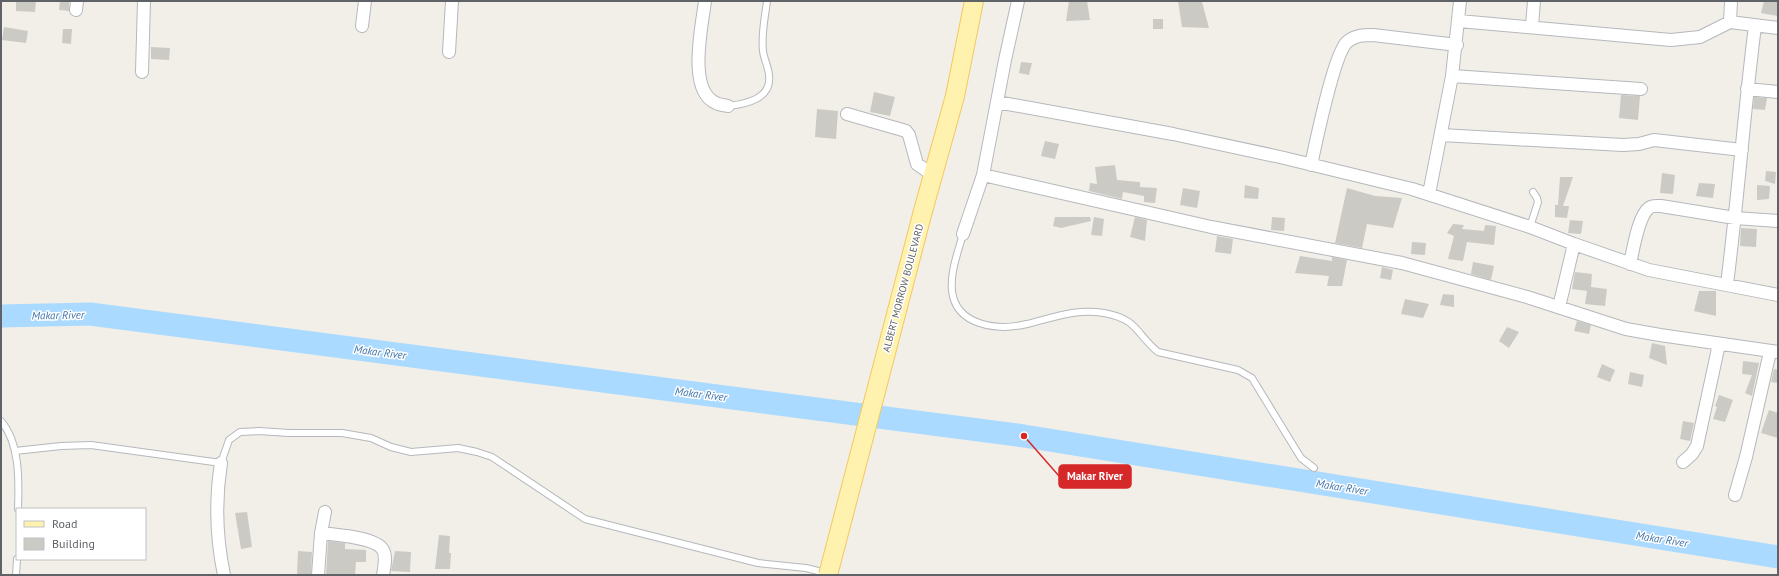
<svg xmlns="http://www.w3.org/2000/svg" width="1779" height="576" viewBox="0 0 1779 576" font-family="'PT Sans',sans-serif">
<rect width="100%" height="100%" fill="#f1efe8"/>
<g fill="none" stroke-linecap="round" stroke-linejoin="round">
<!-- river -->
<path stroke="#aadaff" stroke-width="23" d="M1 316 90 314 1024 436 1778 557"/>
</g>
<!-- building -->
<path fill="#cccac5" d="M16 1H36L35 12 16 11Z
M60 1H69V11L59 10Z
M1069 1H1087L1090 20 1066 21Z
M1178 1 1202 2 1209 28 1182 27Z
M1764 1H1778V16L1761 13Z
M1153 19H1163V29H1153Z
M4 27 28 31 26 43 2 40Z
M63 29H72L71 44 62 43Z
M151 47 170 48 169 60 151 59Z
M1021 62 1032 63 1029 75 1019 73Z
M874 92 895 97 890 116 870 112Z
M1621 95 1640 96 1638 120 1619 118Z
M1754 97 1767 98 1765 110 1753 109Z
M817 109 838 111 836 139 815 137Z
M1045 141 1059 144 1055 159 1041 156Z
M1115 165 1117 180 1140 182V187L1157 188 1155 203 1144 202V196L1123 192 1122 199 1089 191 1090 183 1097 184 1095 167Z
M1766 171 1776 172 1775 184 1765 181Z
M1662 173 1675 175 1673 194 1660 193Z
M1560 177H1573L1563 206H1569L1567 218 1555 217V205H1558Z
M1699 183 1715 184 1713 198 1696 196Z
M1245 185 1259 188 1258 199 1244 198Z
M1757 185 1770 186 1769 199 1757 200Z
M1183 188 1200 191 1197 208 1180 205Z
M1347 188 1375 196 1402 198 1393 228 1367 224 1362 248 1335 243Z
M1055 217H1090L1091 221 1061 228 1053 226Z
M1094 217 1104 219 1102 236 1091 235Z
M1135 217 1147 220 1145 241 1130 237Z
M1272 217 1285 218 1284 231 1271 230Z
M1570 220 1583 221 1581 234 1568 233Z
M1453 224 1464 225 1462 229 1484 231 1485 225 1496 226 1494 245 1467 242 1463 261 1448 259 1454 236 1447 233Z
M1741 228 1757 229 1756 247 1740 246Z
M1217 236 1233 239 1231 254 1215 252Z
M1412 242 1426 243 1425 255 1411 254Z
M1300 256 1332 261V257L1347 260 1342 286H1327L1329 276 1295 273Z
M1473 262 1494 266 1491 280 1471 274Z
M1382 267 1393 270 1391 280 1380 278Z
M1575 272 1592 274 1591 287 1607 289 1605 306 1585 304 1587 291 1572 289Z
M1699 291H1716V316L1694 311Z
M1443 294 1454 295V307L1440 305Z
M1405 299 1429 304 1423 318 1401 314Z
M1577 321 1591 325 1589 334 1574 331Z
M1507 327 1519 332 1509 348 1499 341Z
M1652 343 1665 346 1667 365 1649 358Z
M1743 361 1759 363 1752 396 1745 393 1752 375 1742 374Z
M1602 364 1615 370 1610 382 1597 377Z
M1774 369 1778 370V383L1771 382Z
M1630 372 1644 375 1642 387 1628 384Z
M1719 395 1733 400 1725 422 1713 419 1717 407 1715 406Z
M1769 410 1778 413V438L1761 433Z
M1683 421 1694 423 1690 441 1680 439Z
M247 512 252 547 241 549 235 513Z
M439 535 450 536 449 553H451L450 569H435Z
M328 541 345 543V549L366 550V562H356L355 575H326Z
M298 551 312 552 311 575H297Z
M395 551 411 552 410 572 391 571Z"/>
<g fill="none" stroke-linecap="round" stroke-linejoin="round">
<!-- service casing -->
<g stroke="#b5b8bc" stroke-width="8">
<path id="service" d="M728 106C746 104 772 99 769 75 768 66 764 59 763 51 761 35 765 17 767 1
M1530 227 1538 202 1537 198 1533 192
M963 234C958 252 950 272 952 291 956 326 998 331 1027 324 1052 318 1076 308 1104 313 1138 319 1136 334 1158 352L1238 370 1252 378 1301 458 1314 468
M1 421C20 443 19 481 18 509
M15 451 61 446 91 445 221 463 229 440 240 432 259 431 289 433H342L371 438 391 447 411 452 458 448 477 452 492 457 585 519 758 563 806 568 826 573
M16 575 17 559"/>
</g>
<!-- minor casing -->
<g stroke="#b5b8bc" stroke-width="14">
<path id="minor" d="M705 1C702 26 687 91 716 103 719 105 724 105 728 106
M76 10 77 1
M1459 21 1671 40 1700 37 1730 22 1778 28
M1730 22 1731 1
M362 26 365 1
M1532 26 1534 1
M449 52 452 1
M142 72 144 1
M1452 76 1641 89
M1747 89 1778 92
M997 102 1173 134 1280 157 1412 189 1530 227 1574 244 1649 270 1778 295
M847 114 906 131 909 135 917 164 933 175
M1441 135 1623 145 1639 144 1654 140 1742 150
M1311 165C1316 142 1334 54 1347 42 1355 35 1364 35 1373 35L1457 45
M983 175 1211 227 1402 263 1527 297 1626 329 1660 335 1778 352
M1429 194 1452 76 1460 1
M963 234 983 175 1005 60 1018 1
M1630 264C1633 251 1638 216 1649 208 1652 205 1657 206 1661 206L1735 218 1778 221
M1727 284C1738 198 1744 112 1755 26
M1559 307 1574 244
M1683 462 1692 454 1697 446 1719 344
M221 463C215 501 216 537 224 575
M1735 495 1746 457 1770 352
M321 533C335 535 376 537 383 550 387 557 384 568 383 575
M318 575 321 533 325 512"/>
</g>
<!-- primary casing -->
<g stroke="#f2c960" stroke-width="20">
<path id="primary" d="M923 211 955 96 974 1"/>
</g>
<!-- service -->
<use href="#service" stroke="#fff" stroke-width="6"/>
<!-- minor -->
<use href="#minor" stroke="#fff" stroke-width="12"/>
<!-- primary -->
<use href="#primary" stroke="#fff2af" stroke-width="18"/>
<!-- primary-bridge casing -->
<g stroke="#f2c960" stroke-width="20" stroke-linecap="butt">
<path id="primary-bridge" d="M828 575 923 211"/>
</g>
<!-- primary-bridge -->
<use href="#primary-bridge" stroke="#fff2af" stroke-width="18"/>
</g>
<g text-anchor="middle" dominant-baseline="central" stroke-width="3" stroke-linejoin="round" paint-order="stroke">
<!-- street labels -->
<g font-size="10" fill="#5f6368" stroke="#fff">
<text transform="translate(903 288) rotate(-75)">ALBERT MORROW BOULEVARD</text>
</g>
<!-- water labels -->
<g font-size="11" font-style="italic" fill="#4174aa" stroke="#fff">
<text transform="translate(58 315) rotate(-1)">Makar River</text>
<text transform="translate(380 352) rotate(7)">Makar River</text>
<text transform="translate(701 394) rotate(7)">Makar River</text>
<text transform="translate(1342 487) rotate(9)">Makar River</text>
<text transform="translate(1662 539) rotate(9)">Makar River</text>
</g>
</g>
<!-- callouts -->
<path fill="none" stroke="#d62828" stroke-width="1.5" d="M1024 436L1059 476"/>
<circle fill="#d62828" stroke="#fff" stroke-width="1.5" cx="1024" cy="436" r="4"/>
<rect fill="#d62828" stroke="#d62828" stroke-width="1.5" x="1059" y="465" width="72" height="23" rx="4"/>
<g font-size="11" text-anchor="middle" font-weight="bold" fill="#fff">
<text x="1095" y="480">Makar River</text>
</g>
<!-- border -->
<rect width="1779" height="576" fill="none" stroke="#5f6368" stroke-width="4"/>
<!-- legend -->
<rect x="16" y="508" width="130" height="52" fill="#ffffff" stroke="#bfc1c3"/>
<rect x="24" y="521" width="20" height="6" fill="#fff2af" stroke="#bfc1c3"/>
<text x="52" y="528" font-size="12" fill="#5f6368">Road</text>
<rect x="24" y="538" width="20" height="12" fill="#cccac5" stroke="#bfc1c3"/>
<text x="52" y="548" font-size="12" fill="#5f6368">Building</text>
</svg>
